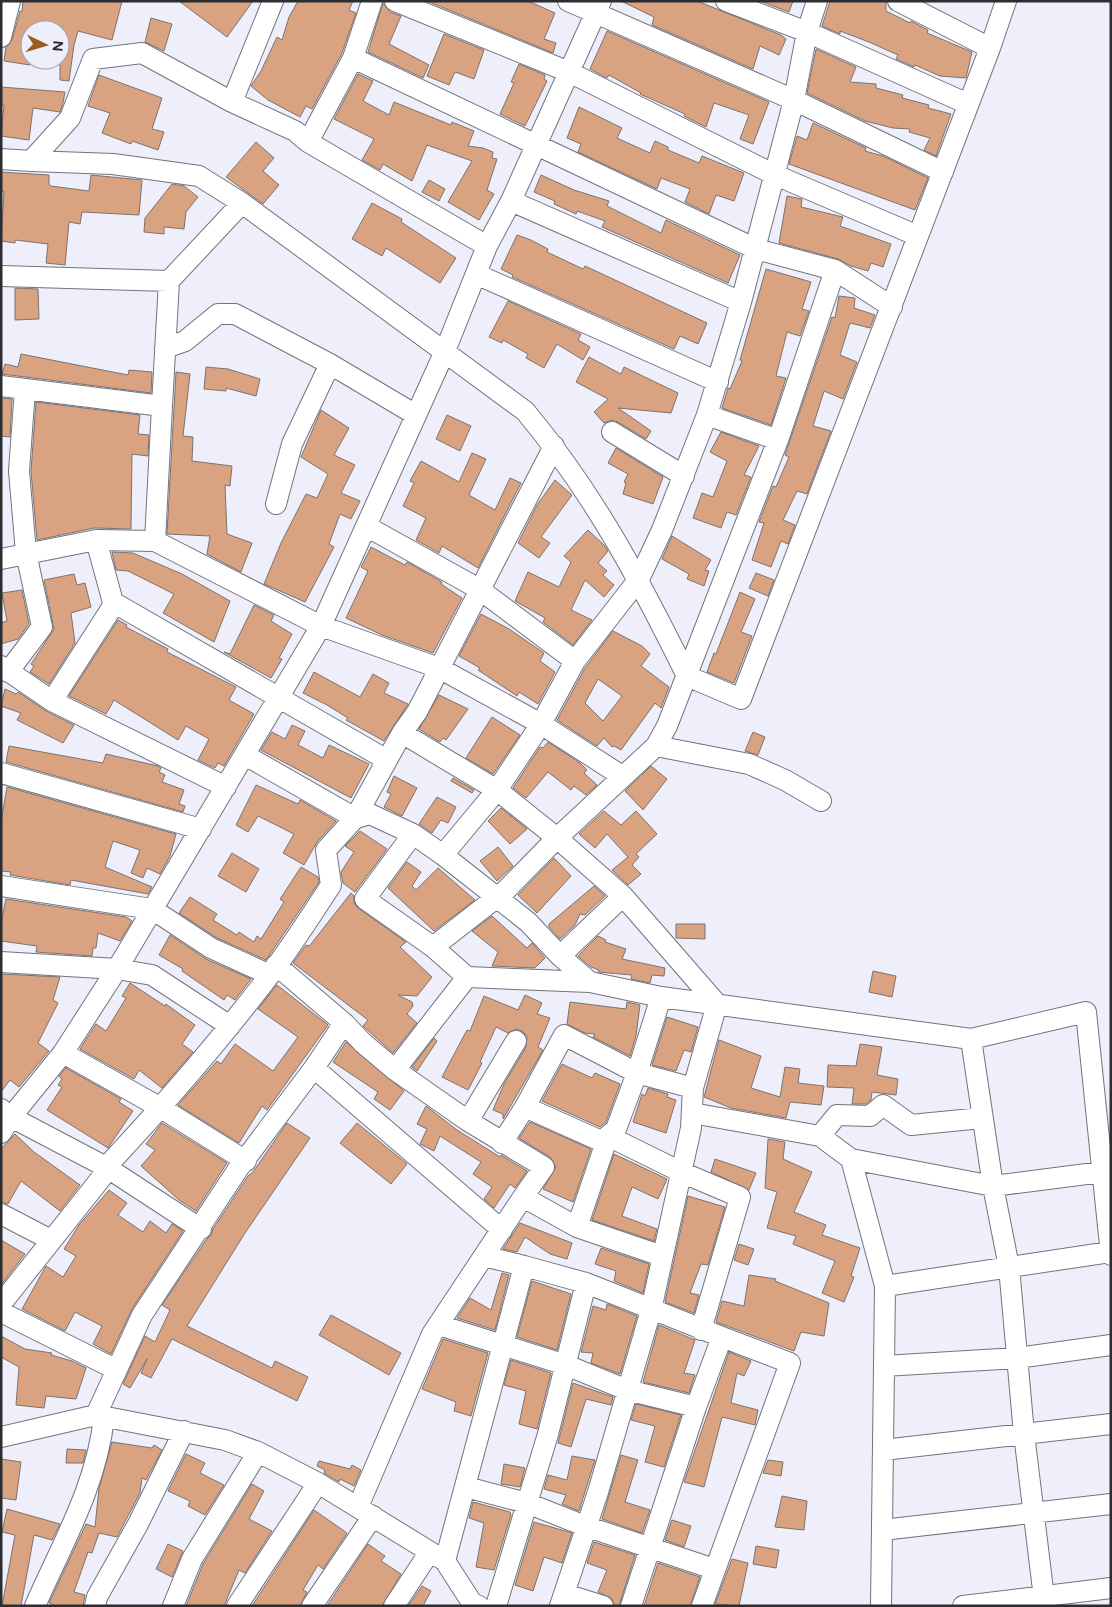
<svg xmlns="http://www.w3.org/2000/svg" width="1112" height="1607" viewBox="0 0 1112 1607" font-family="Figtree,sans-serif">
<rect width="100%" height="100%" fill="#eeeffb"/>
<!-- building -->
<path fill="#d9a280" stroke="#7d736d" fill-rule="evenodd" d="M23 1H122L112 40 78 31 74 45 69 81 60 80V30H45L30 26V65L4 61 6 47 12 40 20 11 22 12Z
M179 1H253L227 37Z
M298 1H353L349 10 356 13 342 53 312 109 306 106 300 117 268 100 251 86 261 71 277 37 282 40 289 17Z
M427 1H528L555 13 544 39 556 43 553 53Z
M621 1H697L781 35 786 39 779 55 760 46 753 69 652 25 654 17Z
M760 1H793L789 12Z
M830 1H886V11L910 23 911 21 928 30 927 33 972 52 966 78 940 76 915 65 914 67 896 59 898 55 869 42 840 31V34L822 26Z
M383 3 390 12 401 16 389 44 429 65 423 78 368 52Z
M151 18 172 24 164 51 145 42Z
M607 31 769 102 753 144 740 139 749 115 714 103 706 127 684 116 685 114 640 94 641 93 609 75 607 78 590 69Z
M444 34 484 50 474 79 455 72 449 85 427 76Z
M816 49 856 67 850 82 876 84V88L903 95 902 98 929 105 928 108 951 114 936 156 924 150 930 138 909 132 910 129 893 128 865 121 807 93Z
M519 64 545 75 544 79 547 81 525 126 500 114 514 83 511 82Z
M358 74 373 81 363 101 389 115 394 102 451 125 452 122 474 131 468 146 483 148 493 152 492 158 497 159 487 190 494 194 479 220 448 202 472 161 427 145 412 181 383 164 380 170 362 160 374 139 334 119Z
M99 75 162 98 152 129 164 132 158 150 132 141 131 144 102 133 110 113 88 106Z
M1 87 65 92 63 103 60 112 33 108 29 140 1 136 4 105H1Z
M579 107 622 128 617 138 650 153 655 141 668 147V150L699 163 702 156 744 173 734 201 716 195 709 214 685 202 690 189 661 178 657 189 578 152 581 144 567 138Z
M813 123 866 148 865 151 883 156 928 178 915 210 789 164 797 136 807 140Z
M256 142 274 158 263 171 279 185 263 204 226 177Z
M1 172 49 175V184L51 186 89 191 91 175 142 180 139 215 82 212 80 224 69 222 65 265 46 263 48 244 15 240V243L1 241 4 192 1 191Z
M541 175 574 190 609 201 607 206 661 233 666 220 740 255 728 283 602 227 605 221 577 211 576 214 554 204 555 201 534 192Z
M429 180 445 189 439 201 422 192Z
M172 184 184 186 198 197 186 212 184 229 164 227V234L144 232 145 218Z
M787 196 802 199 801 207 843 217 840 226 891 244 883 267 871 263 868 271 851 266 838 259 779 243Z
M372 203 402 219 401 222 456 258 440 283 386 248 382 256 352 239Z
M517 235 531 240 548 249 547 252 583 269 585 266 707 323 698 344 680 336 674 349 512 277 513 275 501 269Z
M766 269 811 282 802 309 809 311 800 336 787 332 776 376 786 378 771 425 722 408 728 388 730 389 742 361 740 360Z
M15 288 38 289 39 319 15 320Z
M839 296 855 298 854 308 875 315 870 328 850 323 840 355 857 362 843 399 824 391 813 426 831 431 807 494 797 491 783 520 795 525 788 544 781 541 771 567 752 560 764 523 759 522 773 486 776 487 789 457 785 455 832 317 835 318Z
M508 301 581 334 578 340 590 347 583 360 557 344 544 368 526 358 528 354 503 340 502 343 489 337Z
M21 354 128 375 129 370 152 372 151 393 2 374 5 364 18 367Z
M589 357 621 374 624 367 678 393 671 413 618 408 651 431 646 439 618 422 612 420 604 423 594 412 608 399 576 382Z
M206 367 228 369 260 379 256 396 226 388V391L204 389Z
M176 372 190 374 183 436 193 437 192 461 232 466 230 486 225 485 227 534 252 543 241 572 207 554 210 536 167 534Z
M1 398 12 399 10 437 1 436Z
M36 402 140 415 138 434 149 435 148 456 132 454 131 529 94 528 37 540 31 471Z
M321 410 349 428 334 455 355 465 341 493 360 501 351 519 340 514 329 544 334 547 305 602 264 584 281 543 306 494 317 498 328 474 301 457Z
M447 415 471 426 460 451 436 439Z
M721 432 759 446 744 475 751 477 736 515 727 512 721 528 693 518 702 493 713 497 727 461 710 452Z
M616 448 663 477 653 504 623 494 626 483 624 482 628 474 608 463Z
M472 453 486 459 469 495 495 510 510 478 521 483 478 568 442 546 439 553 416 540 426 518 403 506 414 483 410 481 421 461 459 482Z
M555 480 572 495 541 537 550 543 539 558 518 543 537 505Z
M588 530 604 545 608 551 598 563 607 571 603 575 614 585 604 597 585 580 571 610 592 620 573 645 543 622 545 618 515 601 528 572 559 587 571 562 564 556Z
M672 536 711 560 705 570 709 571 704 586 687 579 689 574 662 559Z
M371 547 405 565 407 562 442 582 441 584 462 598 433 653 382 635 346 618 368 571 361 567Z
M112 552 133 553 182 574 230 601 214 642 163 613 174 594 128 571 116 570Z
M756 573 774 580 768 596 749 588Z
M74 574 77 585 85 583 91 607 71 613 75 643 49 684 30 672 34 666 31 664 54 629 44 580Z
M22 590 29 624 18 639 1 644V623L7 621 2 593Z
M740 592 755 599 741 632 752 636 734 683 707 672 714 653 716 654Z
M254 605 274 615 271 621 292 634 279 658 282 659 271 678 224 652 230 654Z
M481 614 509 629 544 653 540 661 555 672 538 704 519 692 517 696 478 670 480 668 459 656Z
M118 620 127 625 126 627 168 649 167 652 236 687 229 700 254 714 224 766 218 763 215 768 198 760 209 739 186 726 178 740 114 700 106 714 69 696Z
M613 631 642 646 650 654 641 666 669 687 661 708 655 703 621 750 614 746 612 747 604 738 597 746 557 720 585 668ZM598 679 622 696 603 721 585 703Z
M314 672 360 697 373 674 389 683 384 693 408 704 384 741 346 720 348 718 327 705 303 693Z
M5 689 16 694 18 692 46 711 74 725 63 743 17 720 21 713 1 706Z
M439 695 468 709 446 740 443 738 440 742 419 729Z
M492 717 520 735 493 774 466 758Z
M292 725 305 731 298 745 323 758 329 745 369 764 351 798 261 750 272 732 285 739Z
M753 732 765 737 758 755 745 751Z
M548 742 580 763 587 770 584 773 597 785 586 795 574 786 571 790 548 772 526 798 513 788 540 747 543 748Z
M9 746 103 763 106 754 158 766 161 768 159 772 165 775 162 782 184 790 179 804 185 806 183 812 6 762Z
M651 766 667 779 643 810 625 791Z
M394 776 417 788 402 816 384 807 391 794 387 792Z
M453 778 474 790 472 793 451 781Z
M256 785 298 804 300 800 336 821 317 842 304 865 283 853 294 834 258 816 248 832 236 825Z
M7 787 176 834 170 856 160 874 147 868 143 878 131 873 140 850 113 841 105 867 152 887 148 894 71 880 70 885 10 875 11 872 1 871V822Z
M437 797 456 807 448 823 441 820 432 833 419 824Z
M501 808 527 829 510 844 488 821Z
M604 811 621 825 636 811 657 834 636 854 639 857 632 865 641 874 628 885 612 870 628 857 607 834 595 848 579 834Z
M360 831 387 849 355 892 343 883 341 872 354 852 345 846Z
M498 847 513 866 497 881 480 861Z
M232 853 259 869 246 892 218 876Z
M554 858 571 876 537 913 518 895Z
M407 862 421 872 412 886 416 890 438 868 475 900 434 931 388 888Z
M301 867 318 877 319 882 266 960 217 938 179 913 190 897 217 914 213 920 237 935 239 932 254 942 257 936 261 939 284 902 280 899Z
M594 886 605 896 585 915 580 914 575 925 560 939 549 927V924Z
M351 893 354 896V903L358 908 406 942 400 947 432 977 417 996 398 995 412 1002 413 1006 407 1014 417 1023 393 1053 363 1026 368 1020 293 963 306 945 309 946 311 944Z
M6 899 126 917 132 921 120 941 98 933 96 948H93L92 956 36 952 37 946 1 941V923Z
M492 916 527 948 532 943 545 958 535 968 492 966 498 952 472 931Z
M676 924H705V939L676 938Z
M170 935 206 959 251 979 235 1000 227 995 224 1000 182 971 183 969 159 955Z
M598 936 606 940 605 942 626 949 622 959 665 968 664 976 652 975 650 983 631 979 632 975 598 972 599 970 591 967 578 956Z
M873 971 896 976 892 997 869 992Z
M1 974 60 977 53 1000 58 1003 38 1043 49 1051 19 1087 10 1080 1 1092Z
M130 983 165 1006 166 1004 195 1025 182 1044 193 1052 162 1088 139 1070 134 1079 80 1049 96 1024 106 1031 126 998 122 996Z
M277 985 328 1025 267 1110 262 1106 239 1143 178 1105 217 1061 221 1064 235 1044 273 1071 298 1037 258 1009Z
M525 995 542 1003 537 1014 550 1018 538 1047 543 1050 503 1119V1114L493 1110 504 1084 526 1047 527 1036 522 1031 516 1029 508 1033 496 1027 480 1062 482 1063 468 1090 442 1077 467 1030 470 1031 484 996 518 1010Z
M570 1002 626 1009 627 1002 640 1005 636 1036 630 1056 593 1037 595 1034 585 1033 567 1024Z
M667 1017 698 1027 691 1052 684 1050 676 1071 652 1065Z
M434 1038 437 1041 417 1071 412 1067Z
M719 1040 761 1056 751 1088 780 1097 785 1067 800 1069 798 1083 824 1086 821 1105 790 1102 786 1118 731 1108 704 1097Z
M346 1042 404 1091 390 1110 374 1099 378 1092 333 1062Z
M860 1044 882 1047 877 1075 898 1079 896 1095 872 1092 871 1100 866 1104H852L854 1088 827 1087 828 1065 856 1066Z
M562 1064 592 1078 595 1073 620 1084 606 1122 600 1127 542 1101Z
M66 1068 121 1099 119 1102 133 1111 108 1148 47 1110 62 1087 58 1085 62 1079 59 1076Z
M648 1088 668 1094 667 1097 676 1100 666 1133 633 1122 642 1094 645 1096Z
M426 1106 457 1130 500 1157 501 1155 527 1171 515 1188 510 1184 494 1208 484 1199 492 1187 473 1174 481 1162 440 1136 434 1151 420 1144 427 1129 417 1124Z
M530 1122 591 1149 573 1202 543 1189 556 1167 550 1157 519 1138Z
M162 1123 227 1163 196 1211 179 1200 141 1166 155 1150 146 1144Z
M287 1123 310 1138 245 1233 187 1326 272 1368 275 1361 308 1377 297 1401 172 1339 151 1378 141 1373 147 1359 130 1388 123 1384 145 1336 155 1342 170 1310 162 1305 206 1240 211 1235 213 1229 248 1176 253 1172Z
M357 1123 407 1164 391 1184 340 1143Z
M15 1134 34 1152 80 1185 60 1211 21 1181 8 1204 1 1202V1149Z
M768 1139 785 1142 783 1159 812 1172 794 1212 826 1225 822 1235 860 1248 851 1276 854 1277 844 1302 822 1293 835 1261 793 1244 796 1236 767 1228 777 1192 765 1188Z
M614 1154 667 1179 658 1199 632 1187 622 1216 657 1229 654 1241 592 1220Z
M715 1159 756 1173 749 1190 711 1172Z
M109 1190 127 1203 118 1215 143 1232 150 1221 166 1233 172 1224 183 1231 132 1309 111 1354 93 1344 102 1326 75 1312 65 1331 22 1309 46 1266 63 1277 76 1256 64 1249 79 1225Z
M688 1196 725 1207 708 1265 701 1264 690 1293 699 1295 694 1313 665 1302Z
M520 1223 572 1243 567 1259 550 1254 525 1237 517 1252 503 1249Z
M1 1240 25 1254 1 1285Z
M739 1244 754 1249 748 1265 734 1260Z
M601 1248 649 1264 643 1293 614 1281 616 1271 595 1264Z
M502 1273 509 1275 495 1330 457 1318 470 1298 491 1310Z
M749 1275 776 1279 775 1281 829 1303 824 1336 801 1332 794 1351 716 1322 722 1301 744 1306Z
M532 1281 571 1294 557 1350 517 1337Z
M607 1304 637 1316 620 1374 591 1363 593 1353 581 1352 593 1306 606 1310Z
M331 1315 401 1353 389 1375 319 1335Z
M659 1325 695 1340 684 1373 695 1375 689 1393 643 1382Z
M1 1336 25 1349 52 1353 51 1355 72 1361 86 1368 76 1399 46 1396 44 1408 16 1405 19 1367 1 1357Z
M443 1339 488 1353 471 1416 454 1411 456 1402 422 1389Z
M729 1352 751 1361 744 1376 737 1373 731 1403 758 1410 755 1425 722 1417 704 1487 684 1482Z
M511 1360 551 1373 537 1429 519 1424 526 1391 504 1385Z
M573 1383 613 1397 611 1405 586 1399 571 1447 558 1443Z
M636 1404 681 1415 664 1467 645 1462 655 1426 631 1420Z
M112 1442 152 1448 154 1445 162 1450 146 1480 142 1478 140 1493 117 1537 99 1533 92 1553 88 1552 74 1592 85 1595 83 1606H56L49 1603 86 1524 95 1527 99 1488Z
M67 1449 86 1450 83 1463H66Z
M186 1454 205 1463 200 1473 224 1485 205 1515 188 1506 190 1501 168 1491Z
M621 1455 638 1460 625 1502 650 1510 642 1533 602 1519Z
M572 1456 595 1460 579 1511 562 1504 566 1495 544 1489 548 1475 567 1480Z
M1 1459 21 1462 16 1500 1 1498Z
M768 1460 783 1462 781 1476 763 1473Z
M319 1461 350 1469 352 1465 361 1470 354 1486 340 1479 339 1482 324 1473 325 1470 317 1466Z
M504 1464 525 1468 520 1487 501 1484Z
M252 1484 264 1491 249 1519 272 1531 245 1573 239 1570 224 1606H186L203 1564Z
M782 1496 807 1501 804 1530 775 1527Z
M473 1502 510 1512 511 1515 494 1570 476 1567 484 1523 469 1518Z
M7 1509 60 1524 52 1540 34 1535 21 1606H2L15 1535 2 1532Z
M314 1510 347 1533 323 1569 318 1565 303 1590 307 1592 300 1606H252Z
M672 1520 691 1526 684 1547 665 1540Z
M534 1522 572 1533 562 1563 544 1557 533 1591 515 1585Z
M594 1542 635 1555 619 1606H615L611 1598 598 1592 607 1570 587 1563Z
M168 1544 183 1551 172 1577 156 1569Z
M368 1544 385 1556 381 1561 401 1574 382 1606H327Z
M756 1546 779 1550 776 1568 753 1564Z
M732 1559 748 1563 739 1606 715 1604Z
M658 1563 700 1577 690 1606H644Z
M422 1586 431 1591 423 1606H408Z"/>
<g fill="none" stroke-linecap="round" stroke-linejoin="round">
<!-- street casing -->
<g stroke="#72737d" stroke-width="22">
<path id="street" d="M395 1 569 72 773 174 918 236
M568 1 794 100 943 172
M726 1 807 32 968 104
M898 1 990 48
M1 37 10 1
M353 58 756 249 835 270 778 440 667 726 656 746 557 838 505 891 433 947 467 977
M232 102 273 1
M308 142 353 58 372 1
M1 159 31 161 70 118 93 59 142 53 232 102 295 131 308 142 487 246
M31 161 113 164 199 176 242 203 525 411C595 495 639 579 687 676L741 699 990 48 1006 1
M511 201 741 302
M835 270 892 307
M476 274 718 382
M1 276 169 281
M165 348 185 341 218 314H235L330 364 416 415
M1 386 162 406 155 541
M162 406 169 281 242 203
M707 415 778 440
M612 432 684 476
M276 504 292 444 330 364
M366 526 479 589 575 661
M96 540 114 606
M1 559 96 540 155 541 321 626 439 668 541 724 622 776
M1 666 52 701 226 787
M8 672 42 627 26 553 19 471 25 389
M52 701 111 609 118 605 387 760
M402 733 497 790 557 838 623 896 717 1004
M656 746 749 764 785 780 821 801
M245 755 355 818 370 814 413 834 443 855 528 922 560 956 590 982
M1 773 201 829
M413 834 365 899 433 947
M443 855 497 790 541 724 575 661 639 579 662 530 707 415 741 302 794 100 807 32 817 1
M1 886 152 909 211 948 270 975
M560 956 623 896
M1 962 117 969 152 975 230 1026
M276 965 344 1023 363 1043 395 1070 468 1121 544 1167 523 1197 577 1227 662 1256
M971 1039 1086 1012 1111 1255
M63 1053 161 1108 246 1161
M314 1068 502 1230
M395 1070 467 977 590 982 661 997 971 1039 993 1186 1009 1267 1024 1434 1045 1606
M525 1107 601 1141 608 1136 681 1172 740 1197 701 1330
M1 1109 11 1117 106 1167 201 1229
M692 1113 820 1136 837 1115 870 1116 883 1105 911 1125 982 1118
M468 1121 516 1041
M1 1133 11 1117 63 1053 117 969 321 626 445 351 487 246 511 201 601 1
M820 1136 851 1159 885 1286 881 1606
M502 1143 525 1107 564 1035 637 1073 693 1088
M851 1159 993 1186 1102 1172
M1 1214 51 1240
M577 1227 608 1136 616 1129 637 1073 661 997
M484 1256 524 1266
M885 1286 1110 1252
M1 1304 106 1172V1167C163 1106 218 1043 269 976 291 947 311 916 331 885L326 850 355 818 402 733 417 712 554 446
M1 1312 115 1369
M439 1325 566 1365 627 1390 696 1407
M884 1366 1017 1358 1111 1345
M96 1415 142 1315 238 1169 314 1068 344 1023
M1 1437 96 1415 225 1440 258 1452 318 1483 445 1561 472 1603 479 1606
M883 1450 1111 1424
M466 1487 527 1503 585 1526 714 1569
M358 1507 432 1334 523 1197
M882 1530 1111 1504
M445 1561 524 1266 586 1283 722 1337 696 1407 631 1606
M565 1594 603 1606
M35 1606C62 1544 97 1485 104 1417
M95 1606 97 1597 138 1524 184 1431
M173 1606 192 1559 258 1452
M237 1606 318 1483
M312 1606 373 1516
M394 1606 429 1553
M496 1606 548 1434 586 1283
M560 1606 598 1492 651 1310 691 1128 693 1088 717 1004
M702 1606 790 1363 722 1337
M963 1606 1111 1588"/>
</g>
<!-- street -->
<use href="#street" stroke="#fff" stroke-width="20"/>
</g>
<!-- border -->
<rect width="1112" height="1607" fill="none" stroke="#2c2d31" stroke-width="5"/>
<!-- north arrow -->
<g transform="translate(45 45) rotate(95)"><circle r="24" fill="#eeeffb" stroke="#a0a1aa"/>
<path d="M0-4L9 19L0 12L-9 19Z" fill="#9a5d20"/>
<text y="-8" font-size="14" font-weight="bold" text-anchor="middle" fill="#2c2d31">N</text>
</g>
</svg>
